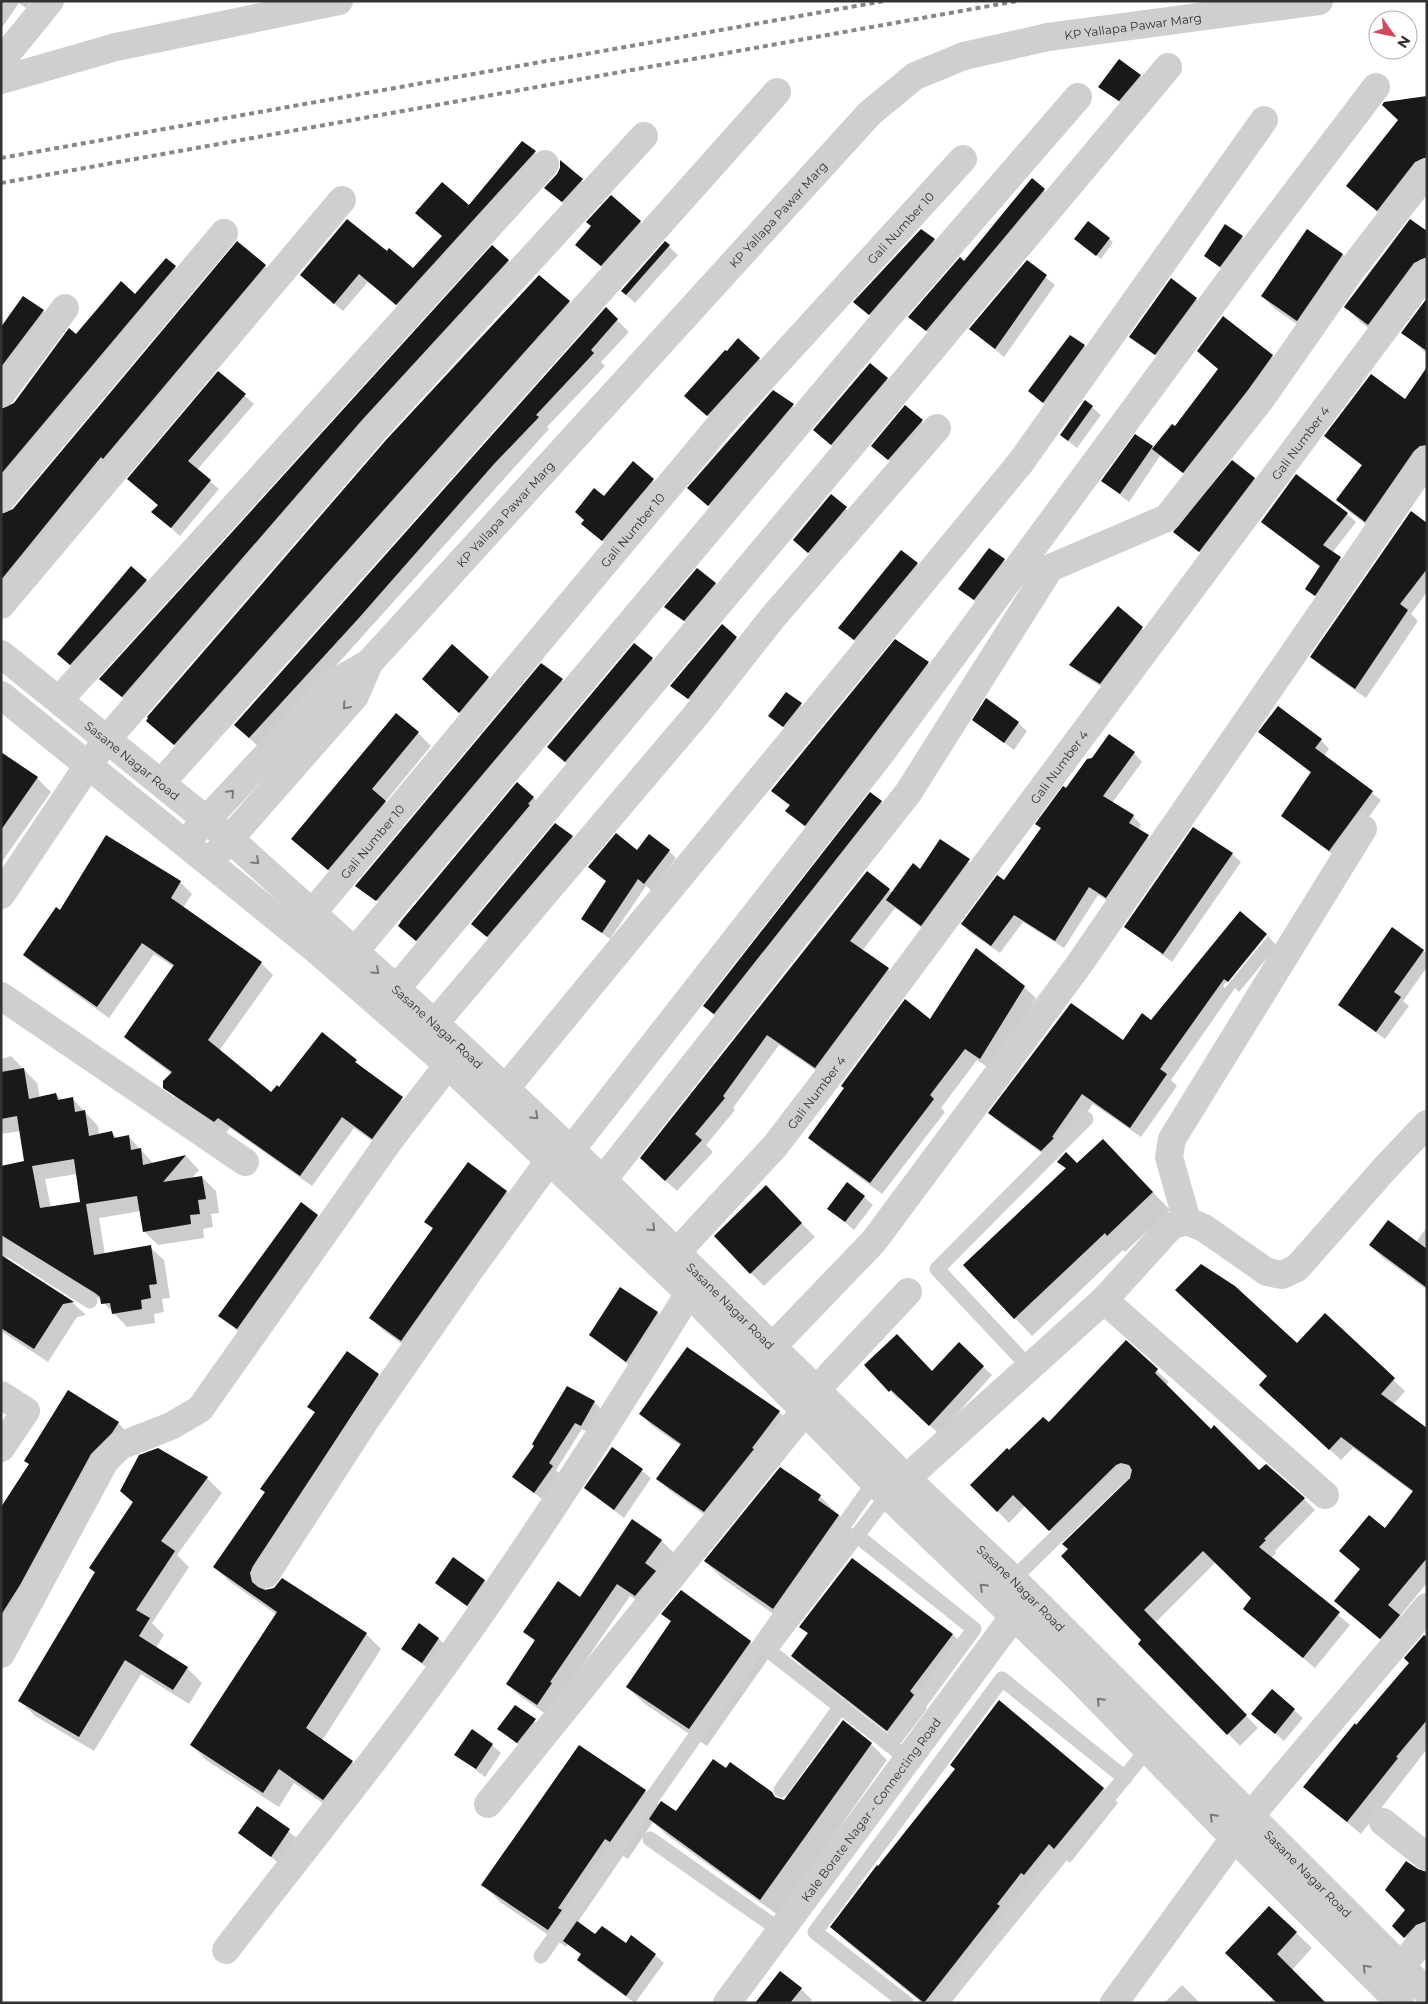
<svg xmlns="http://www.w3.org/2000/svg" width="1428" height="2004" viewBox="0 0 1428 2004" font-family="Montserrat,sans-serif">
<rect width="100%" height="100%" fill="#fff"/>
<!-- shadow -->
<path fill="#0003" fill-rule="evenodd" d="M1 1H31L26 8 19 3 1 29Z
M1140 76 1149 84 1128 109 1100 87Z
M1427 104V179L1392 224 1348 186Z
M523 142 544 161 405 312 368 282 343 311 310 283 387 253 413 270Z
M561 163 591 189 571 210 546 188 558 175Z
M1033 180 1056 202 939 342 910 317 964 262Z
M611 197 649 230 610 274 585 253Z
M1226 225 1251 245 1229 275 1205 256Z
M1307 231 1343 255 1356 268 1310 333 1275 309 1262 296Z
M1427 233V280L1383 339 1360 322 1346 307Z
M1109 239 1113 242 1101 259 1080 242Z
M934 240 942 248 878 323 864 310Z
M665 243 678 255 635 303 622 291Z
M508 261 517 269 131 705 109 687 101 679Z
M1027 262 1055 285 1004 357 970 329Z
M265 266 279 279 1 592V515L14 510Z
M175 267 188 280 1 505V425L77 335Z
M1196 299 1202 304 1161 359 1131 337Z
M1427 301V354L1403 332Z
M569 302 580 313 186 754 159 732Z
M606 309 629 332 601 362 605 366 547 427 549 429 261 749 247 736Z
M43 311 52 320 1 387V329Z
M1084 346 1092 355 1053 411 1029 391Z
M1272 356 1280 365 1192 480 1160 456 1129 502 1102 481 1152 447 1154 449 1176 428Z
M759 359 768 367 717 423 695 405Z
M1427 367V468L1380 535 1352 514 1338 500 1363 467 1326 436 1405 401Z
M219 373 254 404 197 470 219 489 180 536 153 512 159 506 129 479Z
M887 379 895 387 840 453 824 438Z
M774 391 801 413 717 513 697 496Z
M905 407 931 430 898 468 882 454Z
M1092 407 1101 415 1077 448 1061 435Z
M633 463 662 489 612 549 582 524Z
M1254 478 1262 487 1208 559 1175 532Z
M831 495 855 517 817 560 803 548Z
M1347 514 1356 522 1332 553 1349 567 1324 603 1306 588 1321 568 1262 521Z
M1427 525V592L1411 614 1418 621 1366 698 1322 667 1312 657Z
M1004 560 1012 569 983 608 960 589Z
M917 564 930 577 868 653 840 628Z
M146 581 159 594 72 667 59 654Z
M715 583 724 592 693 628 666 607Z
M1118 608 1151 637 1110 692 1079 673 1071 665Z
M722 626 745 647 698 707 672 686Z
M913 651 938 673 815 835 787 811 790 806 772 791Z
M652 659 664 671 578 774 549 747Z
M542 665 571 688 382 904 365 891V893L357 886Z
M488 678 497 687 468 720 432 688Z
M786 693 810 713 792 734 770 716Z
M974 720 1018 723 1027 731 1014 750Z
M1260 732 1321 740 1329 749 1324 756 1381 800 1339 859 1282 816 1312 774Z
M418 733 431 746 385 802 398 815 342 882 292 839Z
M1 753 37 778 51 792 1 863Z
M1134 753 1142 762 1112 803 1133 816 1141 825 1138 830 1157 845 1115 905 1098 895 1064 948 1023 922 1000 953 971 933 962 924 1004 882 1042 829 1037 824 1066 790Z
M533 797 545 809 428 952 400 926Z
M881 802 889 810 722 1021 712 1014 705 1006Z
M1193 829 1232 854 1241 862 1172 962 1126 927Z
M106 837 180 882 192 894 183 908 261 963 273 975 219 1051 272 1094 279 1089 322 1034 414 1110 384 1149 354 1128 312 1186 230 1128 226 1133 177 1099 165 1087 172 1074 137 1048 125 1037 174 967 154 954 109 1018 36 966 24 955 61 912Z
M572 837 581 845 497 945 473 924Z
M941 841 978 869 930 934 895 908 862 951 888 969 900 980 827 1078 779 1045 733 1108 735 1110 706 1145 713 1152 677 1191 653 1169 889 890 893 893 921 871Z
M669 851 676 858 652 891 646 886 610 939 583 919 607 882 589 867 638 852Z
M1266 934 1223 986 1225 988 1268 936 1277 946 1239 992 1235 988 1171 1080 1177 1086 1141 1137 1093 1104 1053 1161 1001 1124 990 1113 1124 1042Z
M1423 951 1427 954V967L1403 1001 1409 1006 1385 1039 1339 1005Z
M1024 987 1036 998 992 1070 977 1060 941 1108 945 1112 882 1194 821 1149 809 1138 930 1020Z
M11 1056 37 1083 40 1098 56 1094 62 1100 72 1098 98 1126 99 1135 111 1132 118 1139 128 1136 154 1164 186 1156 199 1170 191 1179 202 1177 216 1191 219 1213 211 1214 213 1227 203 1229 204 1238 158 1245 144 1231 141 1211 99 1218 105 1254 150 1247 164 1260 170 1298 162 1299 164 1312 154 1314 155 1323 127 1327 102 1301 21 1249H10L5 1259 73 1303 86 1315 77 1317 48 1362 1 1331V1167L26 1162 21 1131 1 1134V1059ZM77 1174 81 1203 51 1208 45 1179Z
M1120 1158 1170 1210 1125 1252 1123 1250 1032 1336 964 1265 1066 1169 1058 1162 1077 1164Z
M507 1192 520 1205 415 1353 384 1331 371 1318 433 1229 426 1222Z
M864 1197 873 1205 854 1230 829 1209Z
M779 1200 815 1237 764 1286 751 1273Z
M317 1216 330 1229 251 1342 220 1316Z
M1427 1227V1290L1382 1257 1370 1245 1416 1242Z
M621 1288 658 1313 666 1321 635 1370 591 1335Z
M1325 1315 1405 1391 1393 1405 1427 1430V1583L1399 1617 1410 1628 1392 1649 1335 1601 1361 1570 1341 1551 1385 1530 1413 1492 1353 1448 1341 1460 1272 1396 1297 1345Z
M1126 1342 1169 1382 1166 1385 1211 1430 1259 1472 1304 1499 1315 1510 1275 1551 1276 1553 1271 1558 1350 1625 1315 1668 1244 1609 1253 1598 1216 1562 1155 1623 1258 1728 1240 1746 1140 1644 1143 1640 1132 1475 1062 1542 1025 1506 1009 1523 972 1485 1010 1452 1049 1424Z
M959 1344 992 1375 939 1434 900 1398 898 1399 866 1365 932 1373Z
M378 1375 392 1390 267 1581 265 1589 366 1634 381 1649 322 1741 352 1762 367 1777 338 1814 294 1783 279 1807 206 1760 192 1745 277 1615 229 1581 215 1567 266 1493 262 1489 315 1413 309 1407Z
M568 1388 594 1402 602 1410 589 1433 582 1429 556 1470 560 1474 542 1499 514 1477 535 1446Z
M779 1412 790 1422 715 1522 669 1490 658 1479 681 1446 651 1425 641 1414Z
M118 1423 132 1437 1 1658V1509Z
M613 1448 651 1478 624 1518 585 1488Z
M158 1449 207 1478 222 1493 177 1555 189 1567 152 1623 164 1635 156 1648 187 1668 202 1683 189 1704 141 1674 94 1751 35 1716 20 1701 96 1573 91 1568 133 1504 121 1491Z
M780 1469 820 1496 856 1533 791 1626 723 1579 705 1561Z
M661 1540 674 1553 649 1608 630 1596 562 1695 550 1717 520 1696 507 1684 535 1642 525 1632 580 1598Z
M484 1580 493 1589 476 1613 436 1583Z
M663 1614 750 1642 768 1659 707 1746 645 1704 627 1687 671 1622Z
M801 1627 953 1635 966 1648 923 1705 927 1709 901 1743 805 1669 792 1656 808 1634Z
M438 1638 447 1647 431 1671 403 1649Z
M1427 1642V1749L1361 1834 1305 1787Z
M1272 1691 1303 1718 1284 1741 1253 1714Z
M515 1706 544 1729 526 1751 499 1729Z
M871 1744 887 1760 778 1915 667 1835 653 1822 628 1859 623 1856 577 1923 596 1936 655 1955 664 1963 635 2003 587 1969 578 1960 582 1955 568 1944 566 1947 500 1902 483 1884 580 1746 645 1791 660 1806 676 1812 726 1770 784 1802Z
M492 1745 501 1753 485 1777 456 1754Z
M1104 1788 1118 1803 1070 1863 1064 1858 951 2003H922L847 1942 832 1927 879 1868Z
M257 1807 298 1839 280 1864 239 1833Z
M1427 1873V1933L1414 1946 1394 1926 1407 1910 1424 1874Z
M1269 1907 1312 1948 1292 1970 1324 2003H1269L1273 1998Z
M1182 1985 1200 2003H1164Z
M801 1989 812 2000 810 2003H757Z"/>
<!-- building -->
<path fill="#191919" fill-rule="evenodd" d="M1119 59 1141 75 1119 101 1098 87Z
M1427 96V157L1415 162 1377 211 1346 186 1398 120 1382 105 1384 102Z
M522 141 536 151 396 305 359 274 334 304 300 275 347 219 387 251 389 248 413 268 442 236 415 213 442 182 469 205Z
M560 160 583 179 562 202 544 188 557 174 560 168Z
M1032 178 1045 189 926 331 908 317 960 257 964 261Z
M611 195 641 221 601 266 575 245 591 226 586 222Z
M1410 219 1427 231V257L1414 263 1368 325 1344 307Z
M1088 221 1110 238 1096 256 1074 239Z
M1225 224 1243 236 1220 267 1204 256Z
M921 229 935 239 869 315 853 302Z
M1307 229 1343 254 1297 321 1261 296Z
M237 241 266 265 103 459 101 457 1 580V514L13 509Z
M665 241 670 245 626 295 621 291Z
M492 245 509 260 362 420 122 697 99 679Z
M166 258 176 266 1 474V409L14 403 69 328 76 334 121 281 135 294Z
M1027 260 1047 275 995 349 969 329Z
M539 275 570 301 174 745 146 721 148 718 147 717 386 440Z
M1171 278 1197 298 1155 355 1129 337Z
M23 296 44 310 1 367V327Z
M1427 298V351L1401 333Z
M606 307 618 319 591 350 594 353 536 415 539 417 494 464 358 619 249 738 234 725Z
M1223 316 1273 355 1248 390 1183 473 1152 449 1172 424 1175 426 1218 369 1197 351Z
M1070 335 1085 345 1043 403 1028 391Z
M738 338 760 358 707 416 684 396 725 350 727 351Z
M870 363 888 378 831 445 813 430Z
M1427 367V445L1420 446 1414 451 1365 522 1336 500 1362 465 1324 436 1371 374 1405 399Z
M218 371 246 394 188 461 211 480 171 528 151 512 158 505 127 479Z
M773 390 794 404 708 506 687 488Z
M1085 400 1093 406 1068 441 1060 435Z
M905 405 923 420 888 460 871 446Z
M1135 434 1153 446 1120 494 1101 481Z
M1232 460 1255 478 1199 552 1173 532Z
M633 461 654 479 602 541 581 524 584 520 575 512 594 488 604 496Z
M1296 474 1348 513 1323 545 1341 557 1315 596 1305 589 1320 566 1261 522Z
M831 494 847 507 808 553 793 540Z
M1411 511 1427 523V569L1400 604 1408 610 1355 689 1310 657Z
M989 548 1005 559 974 600 958 589Z
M901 550 918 563 854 640 838 628Z
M131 566 147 580 70 665 57 654Z
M697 568 716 583 684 621 664 607Z
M1118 606 1143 627 1100 684 1069 665Z
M722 624 737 637 688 699 670 686Z
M895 639 929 662 805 826 785 811 790 805 771 791Z
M634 643 653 658 565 762 547 747Z
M452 644 489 677 459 713 422 679Z
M541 663 563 679 376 901 355 886Z
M786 692 802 703 783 727 768 716Z
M986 698 1019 722 1004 743 972 720Z
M1278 706 1322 739 1315 748 1373 791 1329 851 1281 816 1311 772 1258 732Z
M396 713 419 732 372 789 386 801 328 870 291 839Z
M1109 734 1135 752 1103 796 1134 815 1129 823 1149 835 1106 898 1089 887 1055 941 1014 915 991 946 961 924 997 875 1004 880 1041 828 1035 824 1063 786 1066 788 1087 759 1092 758Z
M1 752 38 777 1 830Z
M517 782 534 797 528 804 530 805 416 941 398 926 402 920Z
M870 792 882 801 714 1014 703 1006Z
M555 823 573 836 487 937 471 924Z
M1193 827 1233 853 1163 954 1124 927Z
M616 833 637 850 649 834 670 850 644 884 638 879 602 933 581 919 606 881 588 867Z
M106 835 181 881 171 898 262 962 208 1040 271 1092 277 1085 279 1087 322 1032 357 1060 355 1062 403 1097 372 1139 342 1117 300 1176 218 1118 214 1122 163 1088V1081L172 1072 124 1037 174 965 142 943 97 1007 23 955 56 907 60 910Z
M940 839 970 859 921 926 886 900 913 863 920 869Z
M867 871 890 889 850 941 889 968 815 1068 767 1035 723 1096 725 1098 695 1134 702 1140 665 1181 640 1158Z
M1240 911 1267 934 1228 982 1224 979 1160 1069 1167 1074 1130 1128 1082 1094 1052 1137 1054 1138 1041 1151 988 1113 1071 1003 1123 1040 1142 1013 1151 1020Z
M1392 927 1424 950 1394 992 1401 997 1376 1032 1338 1005Z
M976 948 1025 986 980 1059 965 1049 930 1095 934 1099 870 1183 808 1138 844 1088 841 1086 905 999 930 1019Z
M24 1068 29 1099 56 1093 58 1100 73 1097 75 1112 85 1110 89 1136 112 1131 114 1138 129 1135 131 1150 141 1148 143 1165 186 1155 163 1182 202 1176 206 1199 198 1200 200 1214 190 1215 191 1224 143 1232 137 1196 86 1204 94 1255 151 1245 157 1284 149 1285 151 1298 141 1300 142 1309 112 1314 110 1303 101 1304 100 1297 95 1293 1 1235V1166L24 1161 17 1116 1 1119V1072ZM74 1159 80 1202 40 1208 32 1166Z
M1103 1139 1153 1192 1107 1236 1105 1233 1014 1319 963 1265 1066 1168 1057 1162 1066 1152 1077 1163Z
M468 1162 507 1191 401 1341 369 1318 433 1228 424 1222Z
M847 1182 865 1196 845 1222 827 1209Z
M766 1185 802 1223 750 1274 714 1236Z
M301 1202 318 1215 237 1329 218 1316Z
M1388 1220 1427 1249V1288L1369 1245Z
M1 1255 74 1302 63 1304 34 1349 1 1328Z
M1201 1264 1235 1286 1297 1343 1325 1313 1395 1378 1381 1394 1427 1428V1558L1388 1605 1400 1615 1380 1639 1334 1601 1360 1569 1339 1551 1369 1515 1385 1528 1413 1491 1341 1437 1329 1450 1259 1385 1267 1376 1175 1290Z
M620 1287 658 1312 626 1362 589 1335Z
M897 1334 932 1371 959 1342 984 1366 929 1426 891 1390 889 1392 864 1365Z
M1126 1340 1158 1369 1155 1373 1211 1429 1214 1425 1259 1470 1266 1464 1305 1498 1264 1539 1266 1540 1259 1547 1340 1612 1303 1658 1243 1609 1251 1598 1203 1551 1144 1610 1247 1715 1227 1735 1138 1644 1141 1640 1061 1556 1068 1549 1062 1544 1130 1478 1132 1470 1129 1465 1121 1463 1116 1465 1049 1531 1013 1495 997 1512 970 1485 1007 1448 1009 1450 1043 1417 1049 1422Z
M687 1347 780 1411 752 1448 754 1449 704 1512 656 1479 681 1444 639 1414Z
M347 1351 379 1374 253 1566 250 1573 252 1582 258 1587 265 1590 274 1588 282 1578 367 1633 306 1728 353 1761 323 1800 279 1769 263 1793 190 1745 277 1612 213 1567 265 1492 260 1489 315 1412 307 1407Z
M567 1386 595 1401 581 1426 575 1423 549 1463 553 1466 534 1493 512 1477 534 1446 532 1444Z
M68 1390 119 1422 112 1433 91 1454 20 1585 1 1615V1507L29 1464 24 1461Z
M612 1447 643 1469 614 1510 584 1488Z
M158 1448 208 1477 161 1541 175 1551 136 1610 150 1618 139 1636 188 1667 173 1690 125 1660 79 1737 18 1701 95 1572 89 1568 133 1502 120 1491 139 1455Z
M780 1467 821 1495 818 1500 839 1515 773 1609 704 1561Z
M632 1519 662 1540 645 1563 656 1571 635 1596 617 1584 550 1682 552 1683 537 1705 506 1684 535 1640 523 1632 558 1581 580 1597Z
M453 1557 485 1580 467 1606 435 1583Z
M852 1558 953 1634 910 1691 914 1695 887 1731 791 1656 808 1633 799 1627Z
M681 1590 751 1641 689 1729 626 1687 671 1621 661 1614Z
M419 1623 439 1638 422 1663 401 1649Z
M1424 1635 1427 1637V1720L1396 1757 1398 1758 1347 1822 1303 1787 1355 1723 1356 1725 1409 1663 1404 1658Z
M1272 1689 1295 1709 1275 1734 1251 1714Z
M999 1700 1104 1788 1054 1849 1049 1844 1024 1875 1021 1873 997 1904 1000 1906 924 2003 830 1927 877 1865 878 1866 955 1769 950 1765Z
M515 1705 536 1719 517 1743 497 1729Z
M843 1720 872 1743 760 1900 649 1819 661 1801 676 1811 713 1759 726 1768 730 1762 772 1792 775 1797 784 1800Z
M472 1729 493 1744 476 1769 454 1755Z
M579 1745 646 1790 610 1842 605 1839 558 1908 562 1910 548 1930 481 1885Z
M257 1806 290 1829 271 1857 238 1833Z
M1406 1861 1418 1869 1427 1872V1921L1416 1925 1404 1938 1392 1926 1405 1910 1385 1890Z
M1269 1906 1297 1932 1277 1954 1326 2003H1277L1225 1953Z
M577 1921 595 1934 602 1926 626 1943 631 1935 656 1954 626 1996 577 1960 581 1954 563 1941Z
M780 1971 802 1988 790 2003H755Z"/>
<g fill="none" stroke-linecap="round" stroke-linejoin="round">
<!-- service -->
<path stroke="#cfcfcf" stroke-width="15" d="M1 1244 90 1301
M1029 1367 937 1269 1086 1119
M888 1495 769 1651 908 1759
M856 1535 974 1629 889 1745
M1013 1579 1123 1472
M781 1790 841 1706
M650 1839 781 1931
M541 1956 874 1482
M906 2003 815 1932 1002 1679 1125 1778
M941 2003 1147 1750"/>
<!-- minor -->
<g stroke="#cfcfcf" stroke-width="28">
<path d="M1 80 116 47 339 1"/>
<path d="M1 394 65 308"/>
<path d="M1 499 224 233"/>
<path d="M1 605 342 200"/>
<path d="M59 700 545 164"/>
<path d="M89 764 108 738 374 430 644 136"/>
<path d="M162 782 777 92"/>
<path id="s1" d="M313 912 719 426 963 159"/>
<path d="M355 951 885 320 1078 97"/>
<path d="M396 989 1168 67"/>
<path d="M1 996 245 1162"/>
<path d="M435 1023 696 715 773 617 937 428"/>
<path d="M505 1089 1021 462 1264 120"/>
<path d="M571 1150 879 756 1246 258 1376 87"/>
<path d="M603 1180 908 793 1050 568 1167 518 1261 399 1351 270 1427 172"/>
<path d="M1187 1221 1169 1157 1172 1139 1363 829"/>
<path id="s2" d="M677 1252 775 1146 818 1090 1427 272"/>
<path d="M1104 1300 1325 1495"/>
<path d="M773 1346 874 1241 1078 966 1427 460"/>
<path d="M816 1390 908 1292"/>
<path d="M1 1395 26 1411 1 1448"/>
<path d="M888 1495 1104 1300 1171 1226 1187 1221 1204 1228 1267 1272 1282 1275 1297 1268 1387 1166 1427 1124"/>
<path d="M266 1574 365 1421 467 1274 562 1143"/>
<path d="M1 1654 105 1461 120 1446 171 1426 200 1409 392 1137 448 1065"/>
<path d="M488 1804 805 1411"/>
<path d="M1383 1822 1427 1857"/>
<path d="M226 1950C283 1876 341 1804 397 1729 502 1590 597 1442 689 1293"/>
<path d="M1400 1967 1427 1936"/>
<path d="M1114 2003 1251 1815 1427 1607"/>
</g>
<!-- tertiary -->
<g stroke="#cfcfcf" stroke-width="28">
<path d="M1 61 50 1"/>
<path id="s3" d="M1 654 230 839 461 1047 603 1180 906 1478 1013 1579 1427 1992"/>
<path d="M1 695 314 948 448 1065 689 1293 874 1482 1076 1676 1234 1838 1400 2003"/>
<path id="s4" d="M195 832 334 683 369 663 870 113 915 76 964 56 1048 37 1319 1"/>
<path d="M218 852 355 696 369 663"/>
<path d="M1 895 89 764"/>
<path id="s5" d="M727 2003 1014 1616"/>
</g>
<!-- rail -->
<path stroke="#878787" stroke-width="4" stroke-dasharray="5 4" stroke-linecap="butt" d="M1 158 884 1
M1 183 1017 1"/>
</g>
<!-- one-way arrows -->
<defs><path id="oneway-chevron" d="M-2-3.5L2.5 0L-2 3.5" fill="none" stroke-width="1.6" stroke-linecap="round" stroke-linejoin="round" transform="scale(1.25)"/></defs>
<g stroke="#797979">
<use href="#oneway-chevron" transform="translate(346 706) rotate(131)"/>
<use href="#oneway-chevron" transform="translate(231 793) rotate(-47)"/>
<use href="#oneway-chevron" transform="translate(256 861) rotate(42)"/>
<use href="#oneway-chevron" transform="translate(376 971) rotate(42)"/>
<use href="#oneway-chevron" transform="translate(535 1116) rotate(43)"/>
<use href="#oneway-chevron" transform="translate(652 1228) rotate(44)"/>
<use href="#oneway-chevron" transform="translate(983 1587) rotate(-136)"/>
<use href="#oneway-chevron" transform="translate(1100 1701) rotate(-134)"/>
<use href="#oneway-chevron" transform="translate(1213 1817) rotate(-134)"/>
<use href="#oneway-chevron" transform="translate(1366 1968) rotate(-135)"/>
</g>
<g text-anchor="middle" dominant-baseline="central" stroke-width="5" stroke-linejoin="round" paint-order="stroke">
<!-- street labels -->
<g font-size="12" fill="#323232" stroke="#fff">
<text stroke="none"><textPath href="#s4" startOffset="1271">KP Yallapa Pawar Marg</textPath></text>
<text stroke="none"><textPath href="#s4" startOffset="851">KP Yallapa Pawar Marg</textPath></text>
<text stroke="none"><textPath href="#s1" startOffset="902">Gali Number 10</textPath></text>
<text stroke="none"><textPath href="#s2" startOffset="1022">Gali Number 4</textPath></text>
<text stroke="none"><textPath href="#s4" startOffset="446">KP Yallapa Pawar Marg</textPath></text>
<text stroke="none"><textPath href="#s1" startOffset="498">Gali Number 10</textPath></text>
<text stroke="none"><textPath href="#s3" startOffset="169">Sasane Nagar Road</textPath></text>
<text stroke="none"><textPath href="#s2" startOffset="618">Gali Number 4</textPath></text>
<text stroke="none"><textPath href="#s1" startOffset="92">Gali Number 10</textPath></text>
<text stroke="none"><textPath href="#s3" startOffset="574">Sasane Nagar Road</textPath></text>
<text stroke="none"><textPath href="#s2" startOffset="212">Gali Number 4</textPath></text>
<text stroke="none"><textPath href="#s3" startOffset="979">Sasane Nagar Road</textPath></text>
<text stroke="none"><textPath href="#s3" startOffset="1384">Sasane Nagar Road</textPath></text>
<text stroke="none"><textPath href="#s5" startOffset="241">Kale Borate Nagar - Connecting Road</textPath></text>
<text stroke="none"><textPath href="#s3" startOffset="1789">Sasane Nagar Road</textPath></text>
</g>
</g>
<!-- border -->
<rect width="1428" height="2004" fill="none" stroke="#323232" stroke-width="5"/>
<!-- north arrow -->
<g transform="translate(1393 35) rotate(123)"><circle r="24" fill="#ffffff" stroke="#adadad"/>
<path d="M0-4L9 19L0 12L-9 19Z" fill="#d74658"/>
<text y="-8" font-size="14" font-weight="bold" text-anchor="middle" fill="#323232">N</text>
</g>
</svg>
